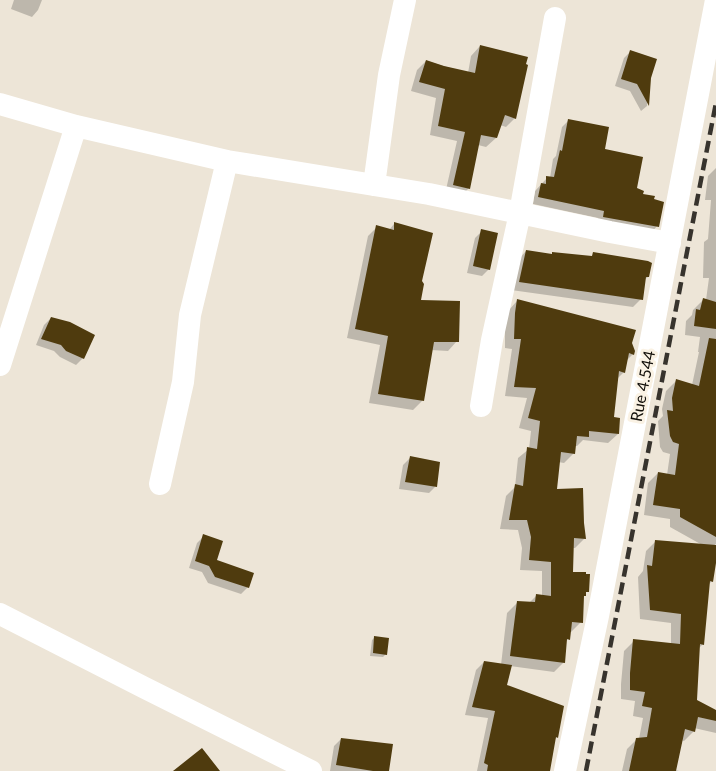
<svg xmlns="http://www.w3.org/2000/svg" width="716" height="771" viewBox="0 0 716 771" font-family="Lato,sans-serif">
<rect width="100%" height="100%" fill="#ede5d7"/>
<!-- shadow -->
<path fill="#0003" d="M14 0H42L38 10 32 17 11 9Z
M480 46 515 118 506 127 500 125 496 138 486 147 478 145 469 188 460 197 445 194 457 141 430 135 436 98 411 91 417 70 426 61 468 73 471 56Z
M631 51 649 78 647 106 641 111 630 91 615 86 624 58Z
M569 120 603 150 635 189 657 226 651 233 597 223 598 218 533 204 535 191 547 178H550L553 159 556 156 562 127Z
M716 168V544L713 546 716 547V553L712 581 708 585 703 644 698 649 695 701 716 712V733L694 728V731L684 741 681 740 675 770 679 771H622L627 749 637 739H639L643 718 633 716 635 701 621 699V684L624 651 634 641 671 644V623L640 619 638 577 643 571 646 551 656 541 704 546 670 527V519L644 515 648 483 658 473 667 475 670 454 663 452 660 447 658 421 663 416 662 409 666 391 676 381 692 385 699 352H698L700 337 685 335 686 321 692 315 693 310 703 300H706L709 278H703L704 242 708 239 711 200H705L708 176Z
M394 224 421 281 419 302 457 341 448 351 431 350 422 401 413 410 369 403 380 345 347 338 368 236 377 227 389 230Z
M482 231 489 269 482 276 467 273 475 238Z
M526 251 551 255 553 253 590 258 594 254 648 277 644 280 641 299 633 307 511 290 518 260Z
M517 301 631 343 633 354 626 361 624 372 616 380 612 419 618 434 608 443 583 440 577 446H575L574 453 564 463 558 462 556 490 585 538 575 548H572L571 574 587 591 582 598 581 622 571 632H569L568 639 566 641 564 662 554 672 510 666 505 686 563 707 557 737 554 740 548 771H477L488 718 465 715 476 670 484 662 501 665 507 613 517 603H529L536 596H542V571L520 570 522 548 518 530 500 529 506 496 515 487 518 458 529 449 531 431 519 428 527 398 505 396 512 349 505 348V323L508 311Z
M51 318 83 358 76 365 60 357 54 351 36 345 44 325Z
M410 458 435 487 429 493 399 489 403 465Z
M204 536 215 561 248 587 241 594 208 583 202 572 189 568 197 543Z
M375 637 386 654 383 657 370 656 372 640Z
M341 739 387 771H330L334 746Z"/>
<!-- building -->
<path fill="#4f3b0e" d="M480 45 528 57 526 64 528 65 516 119 505 115 497 138 481 135 470 189 453 185 465 132 438 126 445 89 419 82 426 60 444 66 475 73Z
M630 50 657 59 651 78 649 106 637 84 621 79Z
M568 119 609 127 605 149 643 157 637 188 644 191 643 194 655 196 654 199 664 202 659 227 603 217 604 211 538 197 541 183 546 184V176L554 177 560 150 562 151Z
M394 222 433 233 422 281 424 284 421 300 460 301 459 342H434L424 401 378 394 388 336 355 329 376 225 394 230Z
M481 229 498 233 490 270 473 266Z
M526 250 552 254V252L592 256 593 252 648 261 652 263 649 277H646L643 300 519 282Z
M703 298 716 302V329L694 326 696 309 700 310Z
M517 299 636 330 632 343 635 351 634 355 629 353 625 373 619 371 614 417 620 418 619 434 589 431V437L577 436 575 454 561 452 557 489 583 488 584 523 586 539 574 538 573 572H586V574H590L589 592H586V596H584L583 623 572 622 570 640 567 639 565 663 510 656 517 601 535 602 536 594 551 596V562L529 560 531 537 527 520H509L515 484 523 486 527 447 537 449 540 421 528 418 536 388 514 387 521 339H514L515 313Z
M51 317 70 322 95 335 84 359 66 351 61 345 41 339Z
M709 338 716 339V537L680 517V509L653 505 658 472 675 475 679 444 673 442 670 436 667 410 673 411 672 398 676 379 699 386Z
M410 456 440 462 437 487 405 482Z
M203 534 223 541 217 560 254 573 249 588 215 577 209 566 195 561Z
M655 540 716 545V563L713 582 710 581 704 645 700 644 697 700 716 710V721L698 717 695 732 685 729 676 771H629L636 738 647 737 652 708 642 706 645 692 630 690V673L633 639 680 644 681 614 650 610 647 565 652 566Z
M374 636 389 638 387 655 373 653Z
M484 661 512 665 507 685 564 706 558 738 556 737 550 771H487L488 765 484 763 495 711 472 707Z
M341 738 393 744 389 771H373L336 765Z
M202 748 220 771H173Z"/>
<g fill="none" stroke-linecap="round" stroke-linejoin="round">
<!-- street -->
<path stroke="#fff" stroke-width="22" d="M0 104 76 126 227 161 429 194 610 232 670 243
M374 185 389 75 405 0
M0 365 76 126
M481 406 492 340 520 213 555 18
M160 484 183 382 190 315 227 161
M0 614 145 688 311 771
M565 771 598 616 716 0"/>
<!-- rail -->
<path stroke="#37332d" stroke-width="4.5" stroke-dasharray="12 6" stroke-linecap="butt" d="M586 771 716 103"/>
</g>
<g text-anchor="middle" dominant-baseline="central" stroke-width="6" stroke-linejoin="round" paint-order="stroke">
<!-- street labels -->
<g font-size="16" fill="#120f0a" stroke="#faf2e4">
<text transform="translate(642 386) rotate(-79)">Rue 4.544</text>
</g>
</g>
</svg>
